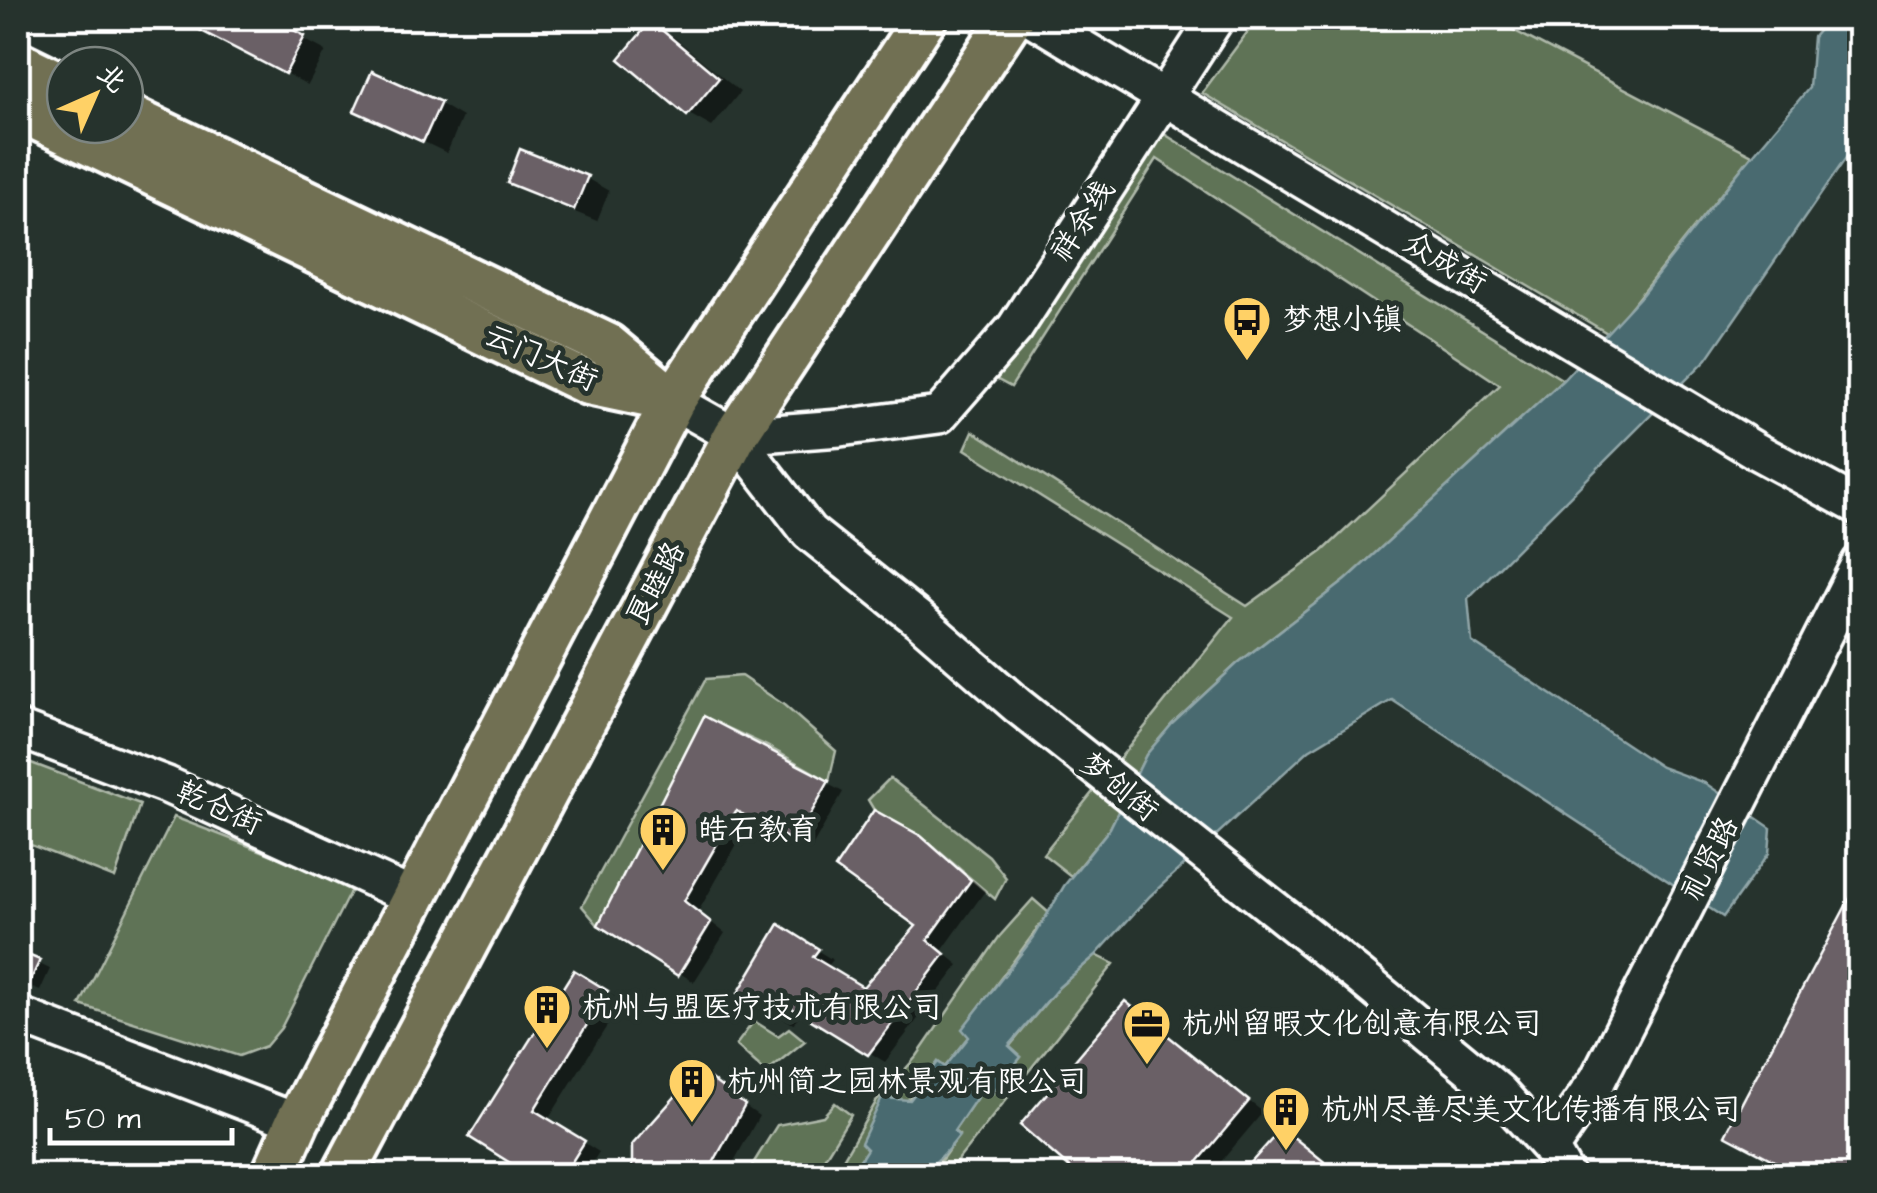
<svg xmlns="http://www.w3.org/2000/svg" width="1877" height="1193" viewBox="0 0 1877 1193" font-family="'Architects Daughter','LXGW WenKai TC',sans-serif">
<rect width="100%" height="100%" fill="#26332d"/>
<filter id="ink" filterUnits="userSpaceOnUse"><feTurbulence type="fractalNoise" baseFrequency=".01" numOctaves="2"/><feDisplacementMap in="SourceGraphic" scale="20" xChannelSelector="R" yChannelSelector="G"/><feConvolveMatrix kernelMatrix="1 2 1 2 8 2 1 2 1" color-interpolation-filters="sRGB"/></filter>
<g filter="url(#ink)">
<!-- green -->
<path fill="#5f7356" stroke="#afb9aa" stroke-width="2.5" d="M1258 18H1490L1752 155 1609 334 1202 93Z
M1161 132 1563 380 1346 580 1238 663 1172 724 1146 755 1110 828 1071 876 1043 854 1233 617 965 449 973 431 1247 606 1323 551 1500 385 1157 159 1011 387 996 379Z
M741 676 784 705 836 751 829 781 767 746 704 717 598 925 582 906 706 679Z
M18 758 140 804 115 878 18 840Z
M890 778 989 856 1006 878 995 899 921 836 874 810 868 800Z
M174 817 353 886 281 1028 266 1046 239 1056 80 1005Z
M1033 899 1049 913 963 1029 970 1036 945 1067 938 1062C910 1101 875 1134 850 1175L833 1176 876 1102 917 1056 999 937Z
M1096 955 1114 964 946 1175 918 1176 942 1159 959 1135 954 1131 982 1090 991 1095 1021 1057 1009 1047 1059 987Z
M754 1021 778 1036 789 1028 805 1041 766 1072 736 1045Z
M835 1103 851 1115 814 1175H746L777 1125 823 1116Z"/>
<!-- water -->
<path fill="#486b6f" stroke="#91a6a9" stroke-width="2.5" d="M1829 18H1859V139L1707 359 1468 598 1472 642 1661 767 1705 783 1771 828 1769 853 1723 917 1392 700 1309 750 1150 896 1096 955 1059 987 1009 1046 1021 1057 990 1096 982 1090 954 1131 959 1136C921 1186 909 1175 850 1176L867 1149 861 1143 882 1098 910 1100 938 1062 945 1067 969 1037 962 1029 1034 937 1064 886 1110 828 1146 755 1172 724 1238 663 1346 580 1563 380 1641 296 1745 164 1809 88 1813 37Z"/>
<!-- shadow -->
<path fill="#0007" d="M179 18H264L326 51 308 85Z
M542 18H577L565 31Z
M651 24 674 37 740 92 712 127 689 114Z
M440 104 462 117 447 153 357 110Z
M586 178 609 191 597 221 533 195 510 182Z
M706 720 843 792 811 849 752 818 698 912 725 933 694 982 601 924Z
M875 814 937 848 985 891 942 951 959 965 885 1062 802 1011 793 1024 741 992 780 928 833 960 826 968 864 990 919 926Z
M18 954 50 969 40 991 18 982Z
M575 973 622 1002 548 1120 599 1152 584 1176H536L473 1136Z
M1125 1004 1263 1112 1209 1176H1083Z
M700 1074 759 1116 726 1176H634Z"/>
<!-- building -->
<path fill="#6a6066" stroke="#fff" stroke-width="2.5" d="M176 18H270L305 36 285 74Z
M651 21 719 78 687 116 619 59Z
M372 71 441 102 423 142 354 111Z
M520 149 588 176 574 210 507 183Z
M704 716 829 781 795 842 736 811 684 901 711 922 678 976 598 925Z
M874 810 921 836 971 880 928 940 945 954 868 1055 785 1004 777 1017 738 993 779 924 819 949 813 957 863 987 916 926 835 868Z
M1860 879V1176H1803L1725 1135Z
M18 951 40 960 28 986 18 982Z
M574 970 608 991 534 1110 585 1141 563 1176H531L469 1137Z
M1125 1001 1249 1101 1186 1176H1079L1020 1125Z
M699 1070 745 1105 706 1176H632V1145Z
M1282 1128 1342 1176H1239Z"/>
<g fill="none" stroke-linecap="round" stroke-linejoin="round">
<!-- minor casing -->
<g stroke="#fff" stroke-width="42">
<path id="minor" d="M1032 18 1756 451 1860 507
M673 401 735 436 809 532 918 619 1017 705 1359 976 1499 1092 1550 1148 1566 1176
M735 436 840 428 939 415 1015 328 1216 18
M18 729 167 785 415 898
M18 1015 297 1122
M1550 1148 1598 1079 1860 563"/>
</g>
<!-- major casing -->
<g stroke="#fff" stroke-width="50">
<path id="major" d="M18 63 65 86
M18 109 588 383 673 401
M125 115 607 345 669 397
M273 1176 297 1122 673 401 925 18
M343 1176 735 436 1011 18"/>
</g>
<!-- minor -->
<use href="#minor" stroke="#26332d" stroke-width="35"/>
<!-- major -->
<use href="#major" stroke="#716f52" stroke-width="42"/>
</g>
</g>
<!-- icons -->
<defs>
<g id="bus-pin" transform="scale(2.5)"><path d="M0 17L-7.5 6A9.5 9.5 0 1 1 7.5 6Z" fill="#ffd166" stroke="#26332d"/><path d="M-5-6H5V4H4V6H2V4H-2V6H-4V4H-5ZM-3.5-4V0h7V-4ZM-3.5 1.2v1.5H-2V1.2ZM2 1.2v1.5H3.5V1.2Z" fill="#111"/></g>
<g id="building-pin" transform="scale(2.5)"><path d="M0 17L-7.5 6A9.5 9.5 0 1 1 7.5 6Z" fill="#ffd166" stroke="#26332d"/><path d="M-4-6H4V6H1V3H-1V6H-4ZM-2.5-4.3h1.7v1.8h-1.7ZM.8-4.3h1.7v1.8H.8ZM-2.5-1h1.7V.8h-1.7ZM.8-1h1.7V.8H.8Z" fill="#111"/></g>
<g id="office-pin" transform="scale(2.5)"><path d="M0 17L-7.5 6A9.5 9.5 0 1 1 7.5 6Z" fill="#ffd166" stroke="#26332d"/><path d="M-6-3h4V-5.5h4V-3h4V5H-6ZM-1-4.5V-3h2v-1.5ZM-6 0V1H6V0Z" fill="#111"/></g>
</defs>
<g fill-rule="evenodd">
<use href="#bus-pin" x="1247" y="320"/>
<use href="#building-pin" x="663" y="830"/>
<use href="#building-pin" x="547" y="1008"/>
<use href="#office-pin" x="1147" y="1024"/>
<use href="#building-pin" x="692" y="1082"/>
<use href="#building-pin" x="1286" y="1110"/>
</g>
<g text-anchor="middle" dominant-baseline="central" stroke-width="10" stroke-linejoin="round" paint-order="stroke">
<!-- street labels -->
<g font-size="30" fill="#fff" stroke="#26332d">
<text transform="translate(1083 221) rotate(-57)">祥余线</text>
<text transform="translate(1445 263) rotate(31)">众成街</text>
<text transform="translate(541 358) rotate(24)">云门大街</text>
<text transform="translate(656 584) rotate(-62)">良睦路</text>
<text transform="translate(1119 787) rotate(39)">梦创街</text>
<text transform="translate(219 808) rotate(24)">乾仓街</text>
<text transform="translate(1710 859) rotate(-63)">礼贤路</text>
</g>
<!-- poi labels -->
<g font-size="30" fill="#fff" stroke="#26332d" text-anchor="start">
<text x="1282" y="320">梦想小镇</text>
<text x="698" y="830">皓石教育</text>
<text x="582" y="1008">杭州与盟医疗技术有限公司</text>
<text x="1182" y="1024">杭州留暇文化创意有限公司</text>
<text x="727" y="1082">杭州简之园林景观有限公司</text>
<text x="1321" y="1110">杭州尽善尽美文化传播有限公司</text>
</g>
</g>
<!-- margin -->
<rect width="1877" height="1193" fill="none" stroke="#26332d" stroke-width="60"/>
<rect x="30" y="30" width="1817" height="1133" fill="none" stroke="#fff" stroke-width="4" filter="url(#ink)"/>
<!-- north arrow -->
<g transform="translate(95 95) rotate(45)"><circle r="48" fill="#26332d" stroke="#7d8581" stroke-width="2.5"/>
<path d="M0-8L18 38L0 25L-18 38Z" fill="#ffd166"/>
<text y="-15" font-size="28" font-weight="bold" text-anchor="middle" fill="#ffffff">北</text>
</g>
<!-- scale -->
<path d="M50 1128v15h182v-15" fill="none" stroke="#ffffff" stroke-width="5"/>
<text x="65" y="1128" font-size="30" fill="#ffffff" stroke="#26332d" stroke-width="8" paint-order="stroke">50 m</text>
</svg>
